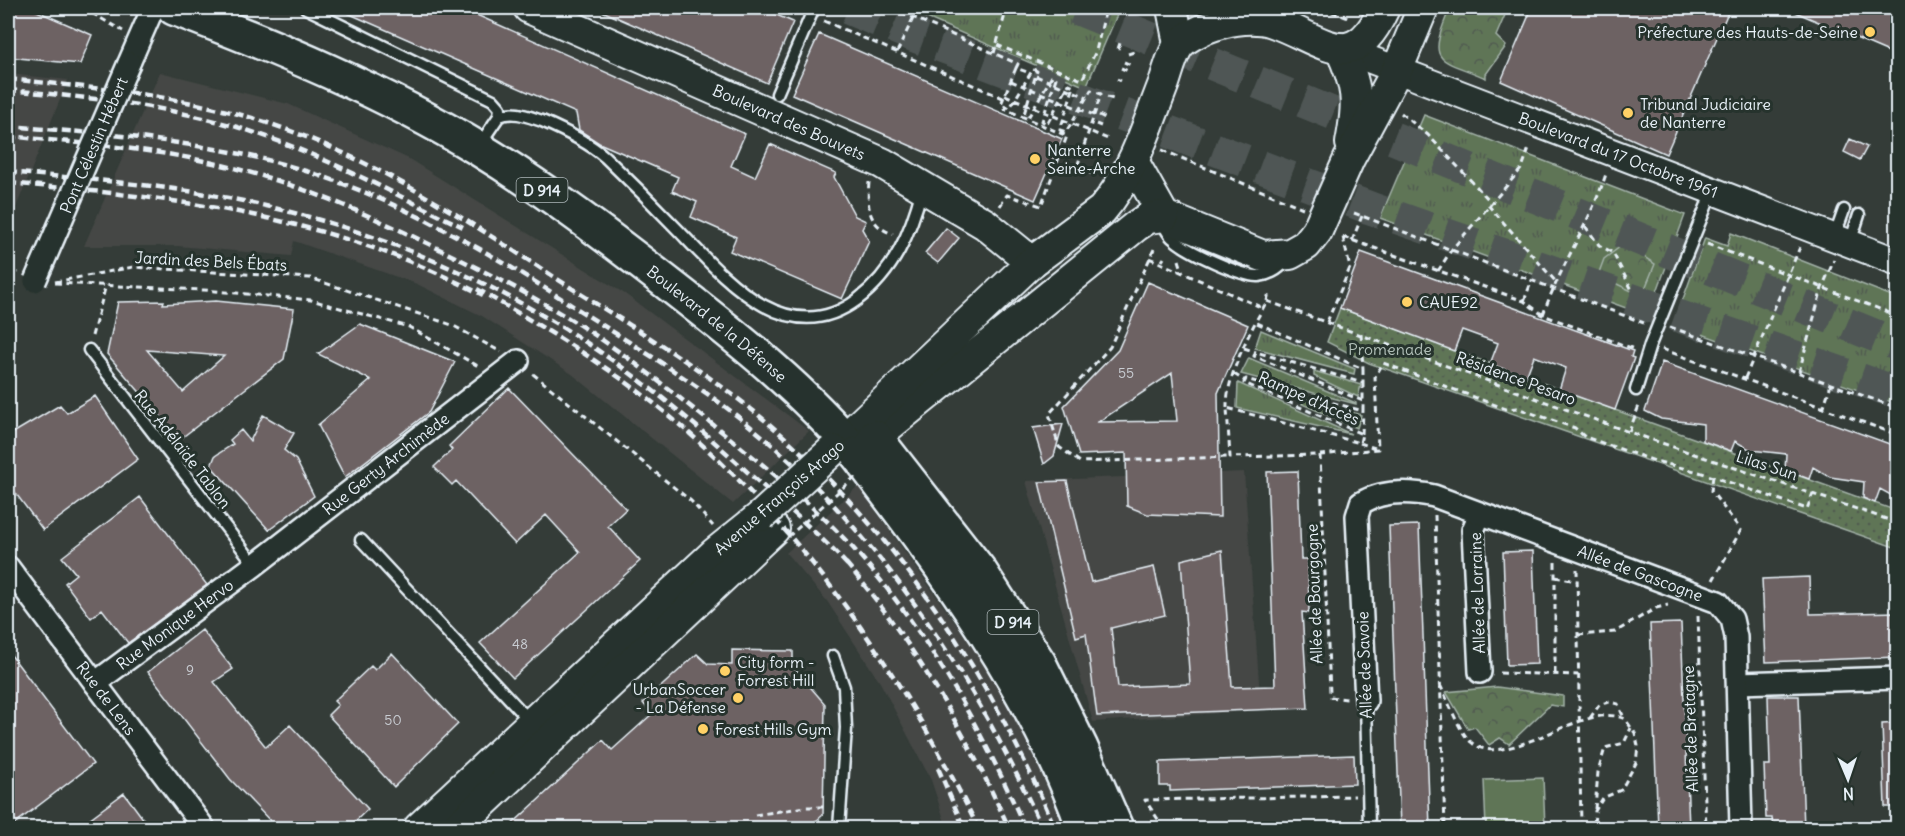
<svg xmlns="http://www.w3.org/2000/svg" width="1905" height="836" viewBox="0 0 1905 836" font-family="Delius,sans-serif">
<defs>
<pattern id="grass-tufts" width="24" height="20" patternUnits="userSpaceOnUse" patternTransform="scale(1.5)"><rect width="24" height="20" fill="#5e7457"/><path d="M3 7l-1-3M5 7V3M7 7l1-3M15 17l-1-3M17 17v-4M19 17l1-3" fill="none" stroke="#515c50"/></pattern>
<pattern id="forest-crowns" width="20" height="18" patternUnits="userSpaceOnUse" patternTransform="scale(1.5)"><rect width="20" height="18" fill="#5e7457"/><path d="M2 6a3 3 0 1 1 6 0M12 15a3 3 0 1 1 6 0" fill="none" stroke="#515c50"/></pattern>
<pattern id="garden-dots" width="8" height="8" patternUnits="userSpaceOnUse" patternTransform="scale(1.5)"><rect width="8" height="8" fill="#5e7457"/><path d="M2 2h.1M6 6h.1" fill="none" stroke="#515c50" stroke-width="1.8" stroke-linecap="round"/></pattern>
</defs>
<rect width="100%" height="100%" fill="#343c38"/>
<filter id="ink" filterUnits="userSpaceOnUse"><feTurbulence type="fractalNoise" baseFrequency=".0167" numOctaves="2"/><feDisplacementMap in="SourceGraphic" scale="12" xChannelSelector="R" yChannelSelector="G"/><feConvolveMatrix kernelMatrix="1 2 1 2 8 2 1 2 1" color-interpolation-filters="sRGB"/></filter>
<g filter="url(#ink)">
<!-- built -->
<path fill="#454745" d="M160 72 288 104 409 159 625 294 809 431 733 504 572 374 482 316 417 284 294 241 291 256 178 246H84Z
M8 74 68 80 8 227Z
M1244 472 1261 710 1093 722 1026 481Z
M858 486 988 669 1037 758 1067 828H947L931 780 881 684 827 601 786 553Z"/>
<!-- grass -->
<path fill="url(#grass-tufts)" stroke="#a3b2a8" stroke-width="1.5" d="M904 8H1120L1086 87Z
M1424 115 1685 215 1648 316 1380 218Z
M1731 233 1897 298V404L1674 324 1705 238 1727 246Z
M1261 330 1355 369 1354 374 1255 348Z
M1249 358 1356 403V404L1241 374Z
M1314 371 1361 385 1358 397 1314 376Z
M1238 383 1351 434 1237 408Z
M1305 398 1361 415 1357 428 1302 404Z"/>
<!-- forest -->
<path fill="url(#forest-crowns)" stroke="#a3b2a8" stroke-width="1.5" d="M1450 8H1508L1496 36 1506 46 1486 74V78C1440 58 1425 66 1450 8Z
M1624 244 1655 264 1642 296 1598 275 1604 259Z
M1497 687 1563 696V707L1550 705 1509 744 1500 738 1489 745 1475 727 1468 729 1446 692Z"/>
<!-- garden -->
<path fill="url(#garden-dots)" stroke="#a3b2a8" stroke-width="1.5" d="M1340 308 1615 410 1897 511V548L1369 363 1327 342Z"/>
<!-- pitch -->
<path fill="#5e7457" stroke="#a3b2a8" stroke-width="1.5" d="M1543 778 1545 828H1486L1484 780Z"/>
<!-- building -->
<path fill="#6d6263" stroke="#e8f1f8" stroke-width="1.5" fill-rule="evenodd" d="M8 8H30L92 35 80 64 8 57Z
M336 8H461L745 134 731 166 755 177 770 144 836 173 834 177 855 216 866 221 862 229 869 241 842 299 730 251 736 237 691 217 697 202 672 191 678 177 599 143 579 130 576 113Z
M595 8H760L793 22 767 83Z
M1532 8H1730L1666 154 1501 81Z
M1786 8H1898V56Z
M819 34 1062 139 1035 200 792 94Z
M1850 139 1867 147 1860 160 1844 152Z
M946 228 959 238 938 263 925 253Z
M1361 252 1633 351 1631 357 1634 358 1615 410 1559 390 1566 368 1534 356 1526 377 1490 364 1498 343 1462 330 1454 351 1340 308Z
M1148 282 1248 325 1218 393 1220 517 1147 514 1127 506 1126 453 1079 455 1064 406 1118 350ZM1172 373 1177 421 1098 422Z
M164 301 163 304 216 301 294 309 284 359 180 439 107 354 118 302ZM147 350 224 356 183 392Z
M360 324 455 362 429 412 345 477 318 425 371 380 318 354Z
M1662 362 1898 447V499L1880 489 1875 503 1863 498 1864 482 1830 477 1813 467 1809 479 1785 470 1786 454 1751 450 1735 441 1731 451 1703 441V424L1661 419 1645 411Z
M509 388 626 509 608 526 640 561 513 678 480 643 580 552 546 515 515 544 456 481 452 485 434 467 452 450 449 446Z
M95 396 138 459 43 530 8 483V436L60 405 67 413Z
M263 415 294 433 284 450 296 460 314 496 269 530 211 466 215 456 233 444 230 440 241 430 250 441Z
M1063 424 1054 456 1044 464 1033 428Z
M1298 471 1301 559H1308L1309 613 1302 612 1308 708 1097 716 1086 634 1076 637 1039 482 1067 481 1091 582 1154 567 1165 615 1111 628 1118 687 1190 684 1181 560 1222 550 1232 687 1275 686 1267 472Z
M140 497 207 585 128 643 102 609 91 618 65 583 76 574 62 557Z
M1419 525 1430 828H1400L1389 526Z
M1533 551 1537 664 1507 665 1503 552Z
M1809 577 1810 614 1898 612V657L1766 662 1762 579Z
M1681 623 1689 828H1658L1650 624Z
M202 630 233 669 214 682 266 747 290 725 368 809 348 828H277L230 779 148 672Z
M732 650 793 651V667L825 704 823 815 808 828H508L603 740 612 750 652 714 643 703 697 654 708 664 732 665Z
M8 651 93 764 9 828H8Z
M392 653 458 724 394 787 328 715 338 705 334 701 371 666 375 670Z
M1768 696H1799L1804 828H1773L1772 818H1766L1764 765H1770Z
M1898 723V807H1885L1882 724Z
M1354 755 1355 784 1170 791V786H1160V762Z
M124 793 150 828H77Z"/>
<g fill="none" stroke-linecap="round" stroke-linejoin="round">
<!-- motorway-tunnel -->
<path stroke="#4f5755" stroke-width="33" stroke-dasharray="33 16" stroke-linecap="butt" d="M848 8 915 36 1370 208 1898 393
M1076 8 1898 345"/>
<!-- service casing -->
<g stroke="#e8f1f8" stroke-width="15">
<path id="service" d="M306 8 493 100 500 108 499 116 480 144
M777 94 814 8
M499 116C514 110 527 116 542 121 563 130 588 142 605 157 630 181 655 206 679 231 724 278 787 352 857 300 894 272 911 232 922 189
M1163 224C1166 229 1169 236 1174 239 1186 251 1243 277 1259 276 1267 275 1279 270 1283 263
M1834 238 1844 210
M1850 243 1859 215
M89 350 255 565
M1636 390 1650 345 1712 192
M361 540 531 722
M833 656 844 687 846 728 839 828
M1366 701 1369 828"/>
</g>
<!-- minor casing -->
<g stroke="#e8f1f8" stroke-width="26">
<g id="minor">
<path d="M129 63 153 8"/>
<path id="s1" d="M8 567 204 828"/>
<path d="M1480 672 1473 530 1480 514"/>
<path id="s2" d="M95 683 255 565 518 361"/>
<path d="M1738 683 1898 678"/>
<path id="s3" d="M1366 701 1357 516 1361 503C1383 490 1410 491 1434 496L1718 602 1732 619 1736 637 1741 828"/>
</g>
</g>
<!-- tertiary casing -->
<g stroke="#e8f1f8" stroke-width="30">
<g id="tertiary">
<path id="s4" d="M1340 48 1898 262"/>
</g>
</g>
<!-- secondary casing -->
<g stroke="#e8f1f8" stroke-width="34">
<g id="secondary">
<path id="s5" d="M529 8 882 163 985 224 1032 262"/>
<path d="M1172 8 1179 44"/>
<path d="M1340 48C1358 86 1359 102 1351 143"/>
<path d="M1133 161 1164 216 1263 256 1290 254 1306 245 1317 231 1349 159 1397 70 1423 8"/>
<path d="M875 437 1136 226 1148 218 1164 216"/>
<path d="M833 450 1032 262 1102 210C1133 174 1147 126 1164 83 1168 72 1172 54 1179 45 1185 37 1205 28 1215 25 1232 19 1256 16 1273 22 1324 40 1353 77 1384 8"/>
<path d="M419 828 715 553 761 516"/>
<path d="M456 828 774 529"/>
</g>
</g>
<!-- primary casing -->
<g stroke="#e8f1f8" stroke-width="38">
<g id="primary">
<path id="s6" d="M174 8C279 48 383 91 479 149 548 191 612 240 675 289 739 339 805 391 857 454"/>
</g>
</g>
<!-- trunk casing -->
<g stroke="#e8f1f8" stroke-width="38">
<path id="trunk" d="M875 437 979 570 1039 663 1081 748 1116 828
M857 454C946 571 1035 689 1084 828"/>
</g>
<!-- path -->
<path stroke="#e8f1f8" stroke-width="3" stroke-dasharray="6 4.5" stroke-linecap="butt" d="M83 8 123 31
M892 8 1018 64 1016 68 1030 73
M1322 8 1351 19
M824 21 1003 98
M997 45 1082 80 1096 51 1105 13 1094 8
M1118 49 1120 43
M897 52 918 8
M994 53 1007 8
M1128 54 1137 51
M1124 62 1131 65
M1016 68 1001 104 1010 108 1033 69 1037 71 1024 114 1029 116 1052 76 1056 78 1042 121 1047 124 1069 84 1074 86 1060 130 1066 132 1091 90 1101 94 1077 167 1095 175
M1121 68 1128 71
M1036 76 1087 97
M1117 79 1121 81
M1011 81 1094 115
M1005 95 1110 140
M1107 97 1113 99
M1401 113 1428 135 1491 202
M1099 115 1105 118
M1096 124 1101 126
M1162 150 1303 208
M869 182C867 206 867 225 893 234
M1488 205 1556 282
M1000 206 1007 195 1041 206 1067 136 1005 109 1006 106
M1354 213 1644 323
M1585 226 1599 245 1613 253 1633 292
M1343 237 1524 301 1543 315 1634 349
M1352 241 1362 216
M1707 244 1898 316
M1154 249 1110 347 1049 414 1059 447 1080 462 1230 457
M1149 258 1263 308
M1179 260 1183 273
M1162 261 1164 258
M1438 271 1452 249 1522 168 1530 145
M8 272H19
M55 282 133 267 310 278 452 325 501 352
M55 283 204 290 311 300 409 327 478 366
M1267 301 1269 292
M1524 301 1532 280
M1543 315C1560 266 1590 223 1606 174
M1327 322 1350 268 1343 237
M1257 323 1363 369V383L1256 352 1254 356 1363 401V411L1246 379 1244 383 1362 434 1360 443 1227 408 1230 457 1320 455 1378 449 1375 377 1383 363 1506 409 1517 408 1575 428 1585 437 1655 461 1699 472 1807 509 1813 493
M1670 327 1898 408
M1361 334 1363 369
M92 336 106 285
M1244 348 1256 352
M1662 349 1898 435
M1799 372 1822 288 1834 260
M533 374 691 501 713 526
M1234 374 1245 381
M1745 378 1800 247
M1363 383V401
M1227 408C1226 376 1251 329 1267 301L1629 432 1898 523
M1823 409 1831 384
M1629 432 1640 403
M1362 434 1363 411
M1360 443 1375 448
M1320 455 1330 693 1331 697 1347 699
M1435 515 1445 828
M1555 562V674
M1577 569 1581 828
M1555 577 1577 581
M1713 580 1741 530 1711 491 1713 476
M1698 616 1706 828
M1578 635 1615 632 1656 608 1668 605
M1500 673 1579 675
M1440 685C1448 700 1459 732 1471 742 1505 773 1585 699 1625 719L1635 733 1638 746 1636 763 1621 790 1603 798 1595 811 1594 828
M1590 718 1600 704 1610 702 1618 704 1624 718
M1595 809 1598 772 1605 748 1624 743 1631 728
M755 815 806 807H826
M1345 823V828
M1164 828 1145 800 1355 796"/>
<!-- service -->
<use href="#service" stroke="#26332d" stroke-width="10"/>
<!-- minor -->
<use href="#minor" stroke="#26332d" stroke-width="21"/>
<!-- tertiary -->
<use href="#tertiary" stroke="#26332d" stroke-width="26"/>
<!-- secondary -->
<use href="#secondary" stroke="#26332d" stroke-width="30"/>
<!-- primary -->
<use href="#primary" stroke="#26332d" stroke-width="33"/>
<!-- trunk -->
<use href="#trunk" stroke="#26332d" stroke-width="33"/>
<!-- rail -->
<path stroke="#e8f1f8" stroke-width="4.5" stroke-dasharray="9 4.5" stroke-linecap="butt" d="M8 79C96 88 183 95 268 123 370 157 459 215 548 273 620 320 696 363 762 418 893 526 989 673 1055 828
M8 90C86 97 162 105 237 127 316 151 388 191 463 227
M8 126C93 133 180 139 263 159 378 187 481 246 579 310 647 354 719 396 779 451 895 557 978 686 1042 828
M8 136C87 144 167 149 245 171 317 191 383 221 449 254 504 281 558 309 608 344 649 372 687 404 726 435 773 473 821 511 861 557 930 636 983 732 1025 828
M8 172C83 179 159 184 233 199 382 228 526 292 647 386 680 411 711 439 742 467 779 501 818 532 851 569
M8 183C179 198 327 215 483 295
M477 289C532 321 587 353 638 391 786 504 897 662 978 828
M846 563C914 642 966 734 1009 828
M938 768 964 828"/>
<!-- minor-bridge casing -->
<g stroke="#e8f1f8" stroke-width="26" stroke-linecap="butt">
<g id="minor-bridge">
<path id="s7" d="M35 281 129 63"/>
</g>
</g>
<!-- secondary-bridge casing -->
<g stroke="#e8f1f8" stroke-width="34" stroke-linecap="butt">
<path id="secondary-bridge" d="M761 516 833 450"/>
</g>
<!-- path-bridge -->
<path stroke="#e8f1f8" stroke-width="3" stroke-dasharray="6 4.5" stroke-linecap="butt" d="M788 537 857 475"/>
<!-- minor-bridge -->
<use href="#minor-bridge" stroke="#26332d" stroke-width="21"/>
<!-- secondary-bridge -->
<use href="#secondary-bridge" stroke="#26332d" stroke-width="30"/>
</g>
</g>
<!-- markers -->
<g fill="#ffd166" stroke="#26332d" stroke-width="2">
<circle cx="1870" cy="32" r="6"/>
<circle cx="1628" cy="113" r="6"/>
<circle cx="1035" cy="159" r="6"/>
<circle cx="1407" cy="302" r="6"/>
<circle cx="725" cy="671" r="6"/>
<circle cx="738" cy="698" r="6"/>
<circle cx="703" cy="729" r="6"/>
</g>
<g text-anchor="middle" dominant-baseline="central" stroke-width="6" stroke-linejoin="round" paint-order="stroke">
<!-- number labels -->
<g font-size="14" fill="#c9cdd3">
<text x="1126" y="373">55</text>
<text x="520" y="644">48</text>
<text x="190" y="670">9</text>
<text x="393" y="720">50</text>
</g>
<!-- shield labels -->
<g fill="#26332d" stroke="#aeb8bb" stroke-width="1.5">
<rect x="516.5" y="178" width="51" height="24" rx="4.5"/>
<rect x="987.5" y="610" width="51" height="24" rx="4.5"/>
</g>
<g font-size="15" font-weight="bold" fill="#e8f1f8">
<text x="542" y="190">D 914</text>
<text x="1013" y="622">D 914</text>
</g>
<!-- poi labels -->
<g font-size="16" fill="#e8f1f8" stroke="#26332d" text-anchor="start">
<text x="1858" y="32" text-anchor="end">Préfecture des Hauts-de-Seine</text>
<text x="1640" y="104">Tribunal Judiciaire<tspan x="1640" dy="18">de Nanterre</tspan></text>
<text x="1047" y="150">Nanterre<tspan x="1047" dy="18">Seine-Arche</tspan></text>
<text x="1419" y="302">CAUE92</text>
<text x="737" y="662">City form -<tspan x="737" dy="18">Forrest Hill</tspan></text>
<text x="726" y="689" text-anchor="end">UrbanSoccer<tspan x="726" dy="18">- La Défense</tspan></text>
<text x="715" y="729">Forest Hills Gym</text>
</g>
<!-- street labels -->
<g font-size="16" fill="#e8f1f8" stroke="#26332d">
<text stroke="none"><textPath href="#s5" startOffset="284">Boulevard des Bouvets</textPath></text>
<text stroke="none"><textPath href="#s7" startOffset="148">Pont Célestin Hébert</textPath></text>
<text stroke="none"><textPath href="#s4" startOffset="298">Boulevard du 17 Octobre 1961</textPath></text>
<text transform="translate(211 261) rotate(3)">Jardin des Bels Ébats</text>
<text stroke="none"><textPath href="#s6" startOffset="632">Boulevard de la Défense</textPath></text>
<text transform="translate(1516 378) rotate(20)">Résidence Pesaro</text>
<text transform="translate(1309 398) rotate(24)">Rampe d'Accès</text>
<text transform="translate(183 449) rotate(52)">Rue Adélaïde Tablon</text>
<text stroke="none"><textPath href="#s2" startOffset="364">Rue Gerty Archimède</textPath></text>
<text transform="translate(1767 465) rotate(18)">Lilas Sun</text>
<text transform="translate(779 497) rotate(-41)">Avenue François Arago</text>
<text stroke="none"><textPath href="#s3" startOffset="494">Allée de Gascogne</textPath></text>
<text transform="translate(1477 593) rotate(-92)">Allée de Lorraine</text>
<text transform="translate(1314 594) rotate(-92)">Allée de Bourgogne</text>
<text stroke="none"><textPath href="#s2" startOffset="99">Rue Monique Hervo</textPath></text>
<text transform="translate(1364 665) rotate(-92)">Allée de Savoie</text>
<text stroke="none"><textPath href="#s1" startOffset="164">Rue de Lens</textPath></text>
<text transform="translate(1690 729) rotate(-92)">Allée de Bretagne</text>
</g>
<!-- park labels -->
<g font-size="16" fill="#b1bfb8" stroke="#26332d">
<text x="1390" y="349">Promenade</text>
</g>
</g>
<!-- margin -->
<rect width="1905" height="836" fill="none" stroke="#26332d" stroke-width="30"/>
<rect x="15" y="15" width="1875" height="806" fill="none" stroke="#e8f1f8" stroke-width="2" filter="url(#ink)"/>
<!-- north arrow -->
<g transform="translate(1848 779) rotate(178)" stroke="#26332d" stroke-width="4.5" paint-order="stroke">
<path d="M0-4.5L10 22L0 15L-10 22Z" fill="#e8f1f8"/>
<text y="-9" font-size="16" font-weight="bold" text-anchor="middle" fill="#e8f1f8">N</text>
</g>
</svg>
